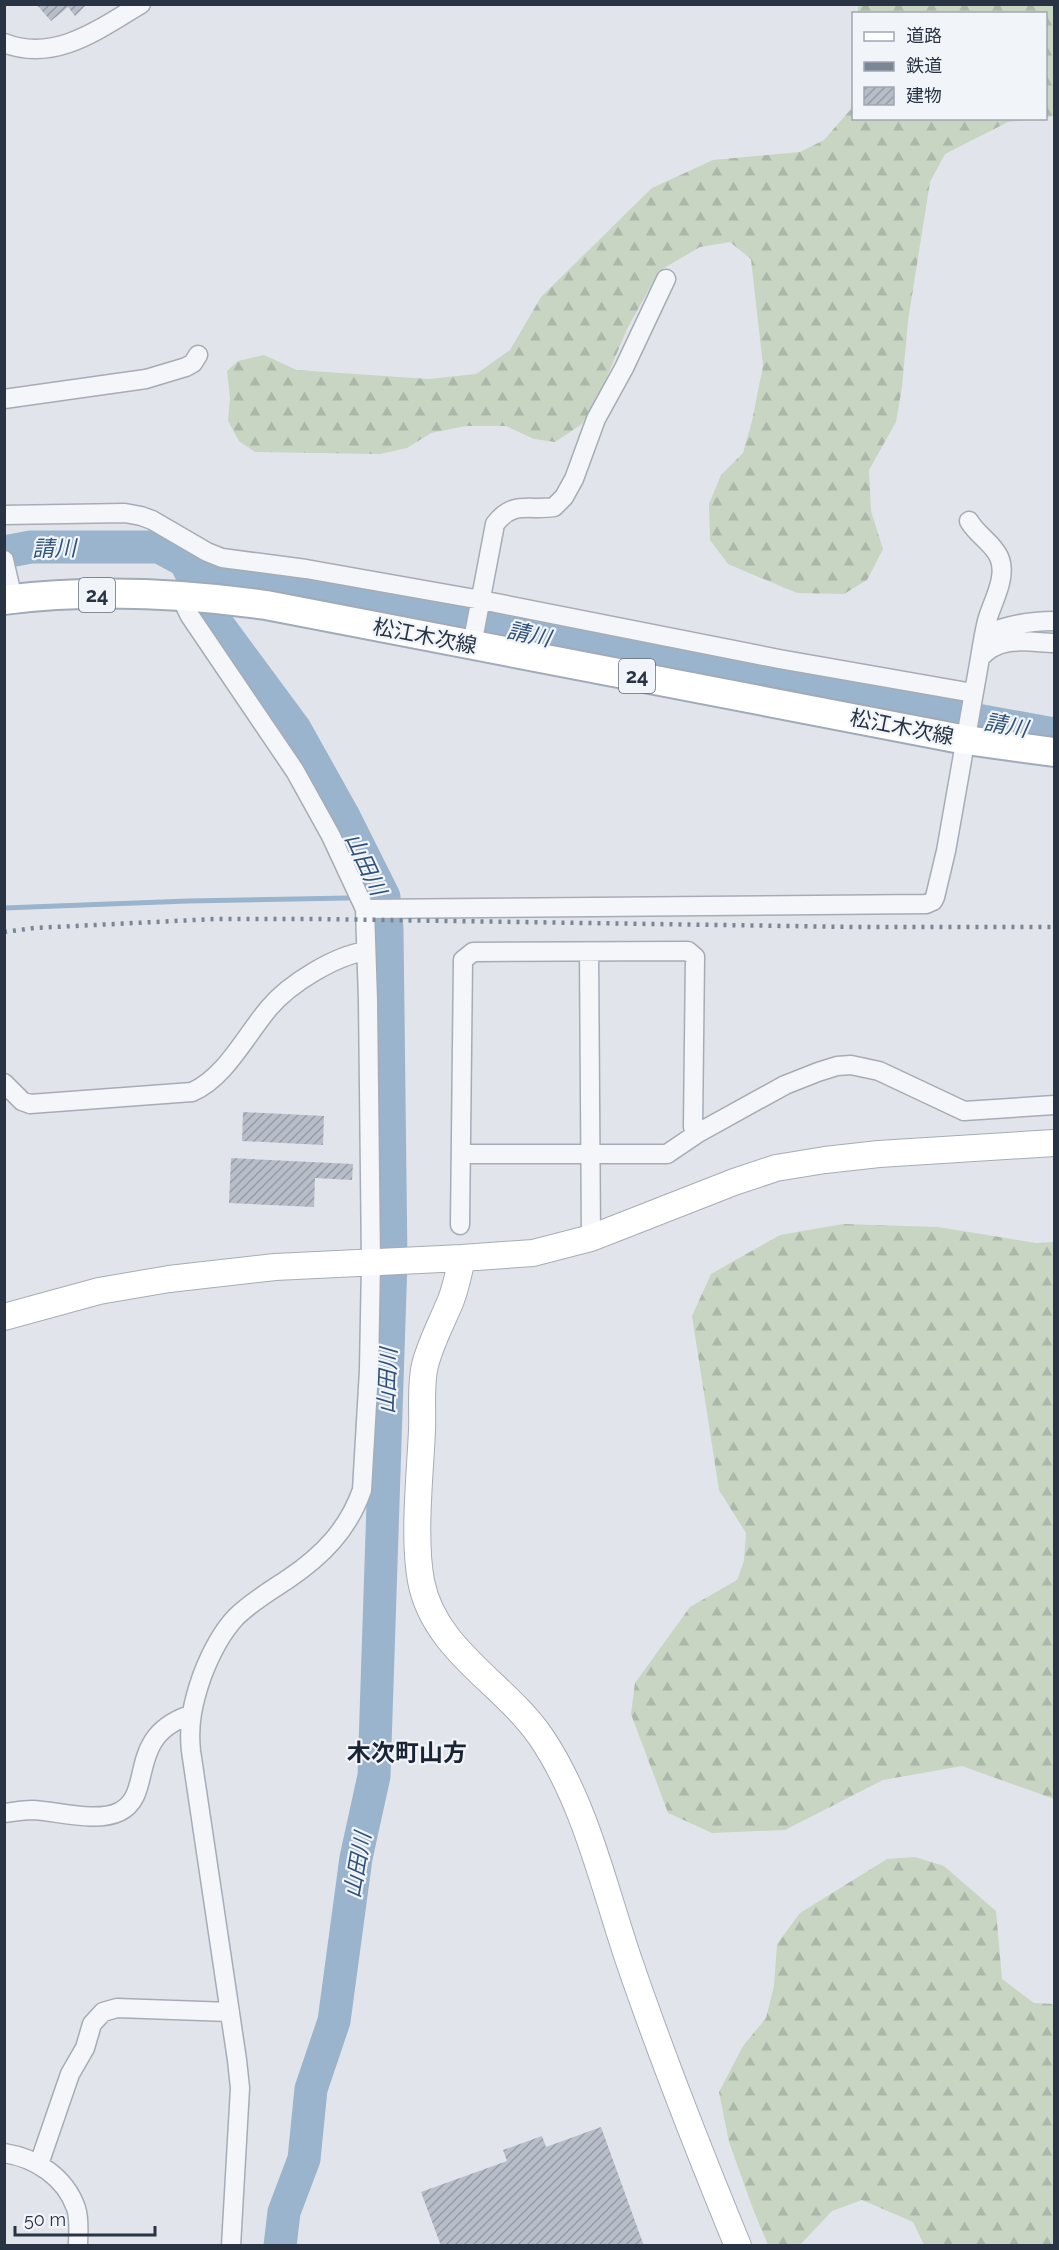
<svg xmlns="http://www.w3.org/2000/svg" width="1059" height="2250" viewBox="0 0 1059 2250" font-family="Raleway,'Noto Sans JP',sans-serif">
<defs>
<pattern id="forest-firs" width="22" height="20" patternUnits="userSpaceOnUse" patternTransform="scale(1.5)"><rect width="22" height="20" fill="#c7d5c2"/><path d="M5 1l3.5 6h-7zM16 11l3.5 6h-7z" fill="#abb7a8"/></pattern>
<pattern id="building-hatch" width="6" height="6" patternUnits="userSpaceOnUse" patternTransform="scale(1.5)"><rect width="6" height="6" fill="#b8bec9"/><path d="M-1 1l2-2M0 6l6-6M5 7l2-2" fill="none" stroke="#969ba5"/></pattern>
</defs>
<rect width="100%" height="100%" fill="#e1e5eb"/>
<!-- forest -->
<path fill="url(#forest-firs)" d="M858 5H1054V116L1046 117V14H858Z
M853 97 854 118 1036 119 1008 122 945 154 930 182 908 321 902 387 896 422 869 470 871 511 883 549 867 580 844 594 797 593 728 564 710 540 709 504 721 475 743 453 752 421 763 366 751 259 730 242 700 247 659 271 627 329 601 391 582 424 555 442 534 439 506 426H466L431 433 407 448 380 454 255 452 239 441 228 421 230 398 227 371 238 361 264 355 297 370 429 379 476 374 510 350 541 297 652 188 713 160 800 152 824 140 851 109Z
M843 1224 938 1227 1036 1243 1054 1242V1799L962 1766 883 1780 785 1830 712 1833 668 1813 631 1714 635 1683 690 1607 737 1580 744 1561 746 1533 719 1490 692 1316 711 1274 780 1235Z
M915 1857 944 1866 996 1911 1002 1979 1034 2003 1054 2004V2245H924L913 2222 862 2200 832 2211 800 2245H768L753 2209 729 2142 719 2092 743 2046 766 2018 774 1986 777 1944 800 1913 887 1859Z"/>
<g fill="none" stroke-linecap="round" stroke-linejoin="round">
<!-- stream -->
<path stroke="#9ab4cd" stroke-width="5" d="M374 897H384
M4 908 188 901 348 898"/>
<!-- river -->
<path stroke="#9ab4cd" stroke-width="33" d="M4 552 31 547H159L185 561 253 576 683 666 1054 734
M185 561 216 622 295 729 343 815 384 897 387 929 391 1261 374 1776 356 1858 334 2021 311 2089 304 2159 284 2212 280 2246"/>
</g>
<!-- building -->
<path fill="url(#building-hatch)" d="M36 4H87L75 16 68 7 51 21Z
M243 1112 324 1116 323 1145 242 1141Z
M231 1158 353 1164 352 1180 315 1178 314 1207 229 1203Z
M601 2127 644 2246H441L421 2192 507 2161 503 2150 542 2136 546 2147Z"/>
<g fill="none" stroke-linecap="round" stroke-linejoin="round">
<!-- street casing -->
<g stroke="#a6acb6" stroke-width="21">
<path id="street" d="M4 43C55 63 99 29 141 4
M4 399 146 379 186 367 193 363 198 355
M4 515 125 513 141 516 152 520 207 552 222 558 306 569 481 600 779 659 973 693
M969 521C977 535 993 543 999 557 1008 577 992 602 987 621 984 633 982 646 980 658
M4 560 13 599
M180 596 190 616 295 771 331 836 365 909 368 1001 371 1263 369 1370 362 1490C348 1530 322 1556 288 1579 270 1591 251 1602 236 1617 220 1634 210 1655 202 1676 193 1702 188 1724 191 1751L237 2060 240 2088 231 2246
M984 635C1007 625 1029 621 1054 621
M472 645 495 524C513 500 529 511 554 507L564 497 574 479 596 419 624 368 666 279
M365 909 926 904 933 901 935 897 946 851 980 658C999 635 1027 642 1054 643
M589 952 591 1238
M4 1083 22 1101 30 1104 192 1092C225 1078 246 1035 269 1008 290 983 335 956 366 951
M462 1154H667L698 1133 785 1085 818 1072 837 1066 851 1065 879 1071 964 1111 1054 1105
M460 1225 463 960 473 952 688 951 695 957 693 1127 698 1133
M4 1813C13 1812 23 1810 32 1810 57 1811 96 1823 119 1812 156 1794 124 1737 190 1715
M4 2153C36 2158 65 2177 76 2208 80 2220 78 2233 78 2246
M39 2164 70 2074 85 2048 92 2024 103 2012 117 2008 230 2012"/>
</g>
<!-- secondary casing -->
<g stroke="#a6acb6" stroke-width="28">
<path id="secondary" d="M462 1258C459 1272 456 1287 451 1300 442 1322 431 1342 425 1365 420 1385 423 1410 422 1430 420 1476 413 1537 421 1581 434 1650 504 1683 541 1737 585 1802 603 1884 628 1958 661 2055 699 2151 738 2246
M4 1317 99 1291 169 1279 275 1267 462 1258 533 1253 591 1238 734 1182 776 1168 825 1160 879 1154 1054 1143"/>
</g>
<!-- primary casing -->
<g stroke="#a0aab8" stroke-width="32">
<path id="primary" d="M4 600C91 589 180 593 266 605L966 740 1054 752"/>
</g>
<!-- street -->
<use href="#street" stroke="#f5f6f9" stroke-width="18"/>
<!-- secondary -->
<use href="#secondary" stroke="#fff" stroke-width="26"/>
<!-- primary -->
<use href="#primary" stroke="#fff" stroke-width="28"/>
<!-- rail -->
<path stroke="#7a8596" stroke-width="4.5" stroke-dasharray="3 6" stroke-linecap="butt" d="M4 932 34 928 215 919H317L855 927H1054"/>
</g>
<g text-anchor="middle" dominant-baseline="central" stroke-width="4.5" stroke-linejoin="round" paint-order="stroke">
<!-- shield labels -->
<g fill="#f1f4f8" stroke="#646d7a" stroke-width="1.5">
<rect x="79" y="578" width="36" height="34" rx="4.5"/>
<rect x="619" y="659" width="36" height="34" rx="4.5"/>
</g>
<g font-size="20" font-weight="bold" fill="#283344">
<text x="97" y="595">24</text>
<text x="637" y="676">24</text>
</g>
<!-- street labels -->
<g font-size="21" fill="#283344" stroke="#f1f4f8">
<text transform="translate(425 636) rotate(11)">松江木次線</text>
<text transform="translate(902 727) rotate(11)">松江木次線</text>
</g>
<!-- water labels -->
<g font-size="22" font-style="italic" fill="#2f527b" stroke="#f1f4f8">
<text transform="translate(54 548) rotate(-1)">請川</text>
<text transform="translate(529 634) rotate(12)">請川</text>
<text transform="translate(1006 725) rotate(10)">請川</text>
<text transform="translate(366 864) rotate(65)">山田川</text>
<text transform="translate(387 1381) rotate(-88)">山田川</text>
<text transform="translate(357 1865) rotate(-80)">山田川</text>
</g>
<!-- quarter labels -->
<g font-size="24" font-weight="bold" fill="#1a2435" stroke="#f1f4f8">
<text x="407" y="1752">木次町山方</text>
</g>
</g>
<!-- border -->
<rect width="1059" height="2250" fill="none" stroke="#283344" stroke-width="12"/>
<!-- legend -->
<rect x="852" y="12" width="195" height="108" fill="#f1f4f8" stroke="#a1a7b0" stroke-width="1.5"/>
<rect x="864" y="32" width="30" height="9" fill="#ffffff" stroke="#a1a7b0" stroke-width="1.5"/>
<text x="906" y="42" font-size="18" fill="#283344">道路</text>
<rect x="864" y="62" width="30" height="9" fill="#7a8596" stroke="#a1a7b0" stroke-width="1.5"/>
<text x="906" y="72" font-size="18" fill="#283344">鉄道</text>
<rect x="864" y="87" width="30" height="18" fill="url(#building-hatch)" stroke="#a1a7b0" stroke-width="1.5"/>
<text x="906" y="102" font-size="18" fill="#283344">建物</text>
<!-- scale -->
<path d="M15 2226v9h140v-9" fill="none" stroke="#283344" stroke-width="3"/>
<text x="24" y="2226" font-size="18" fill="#283344" stroke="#f1f4f8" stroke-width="4.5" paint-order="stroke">50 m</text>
</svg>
